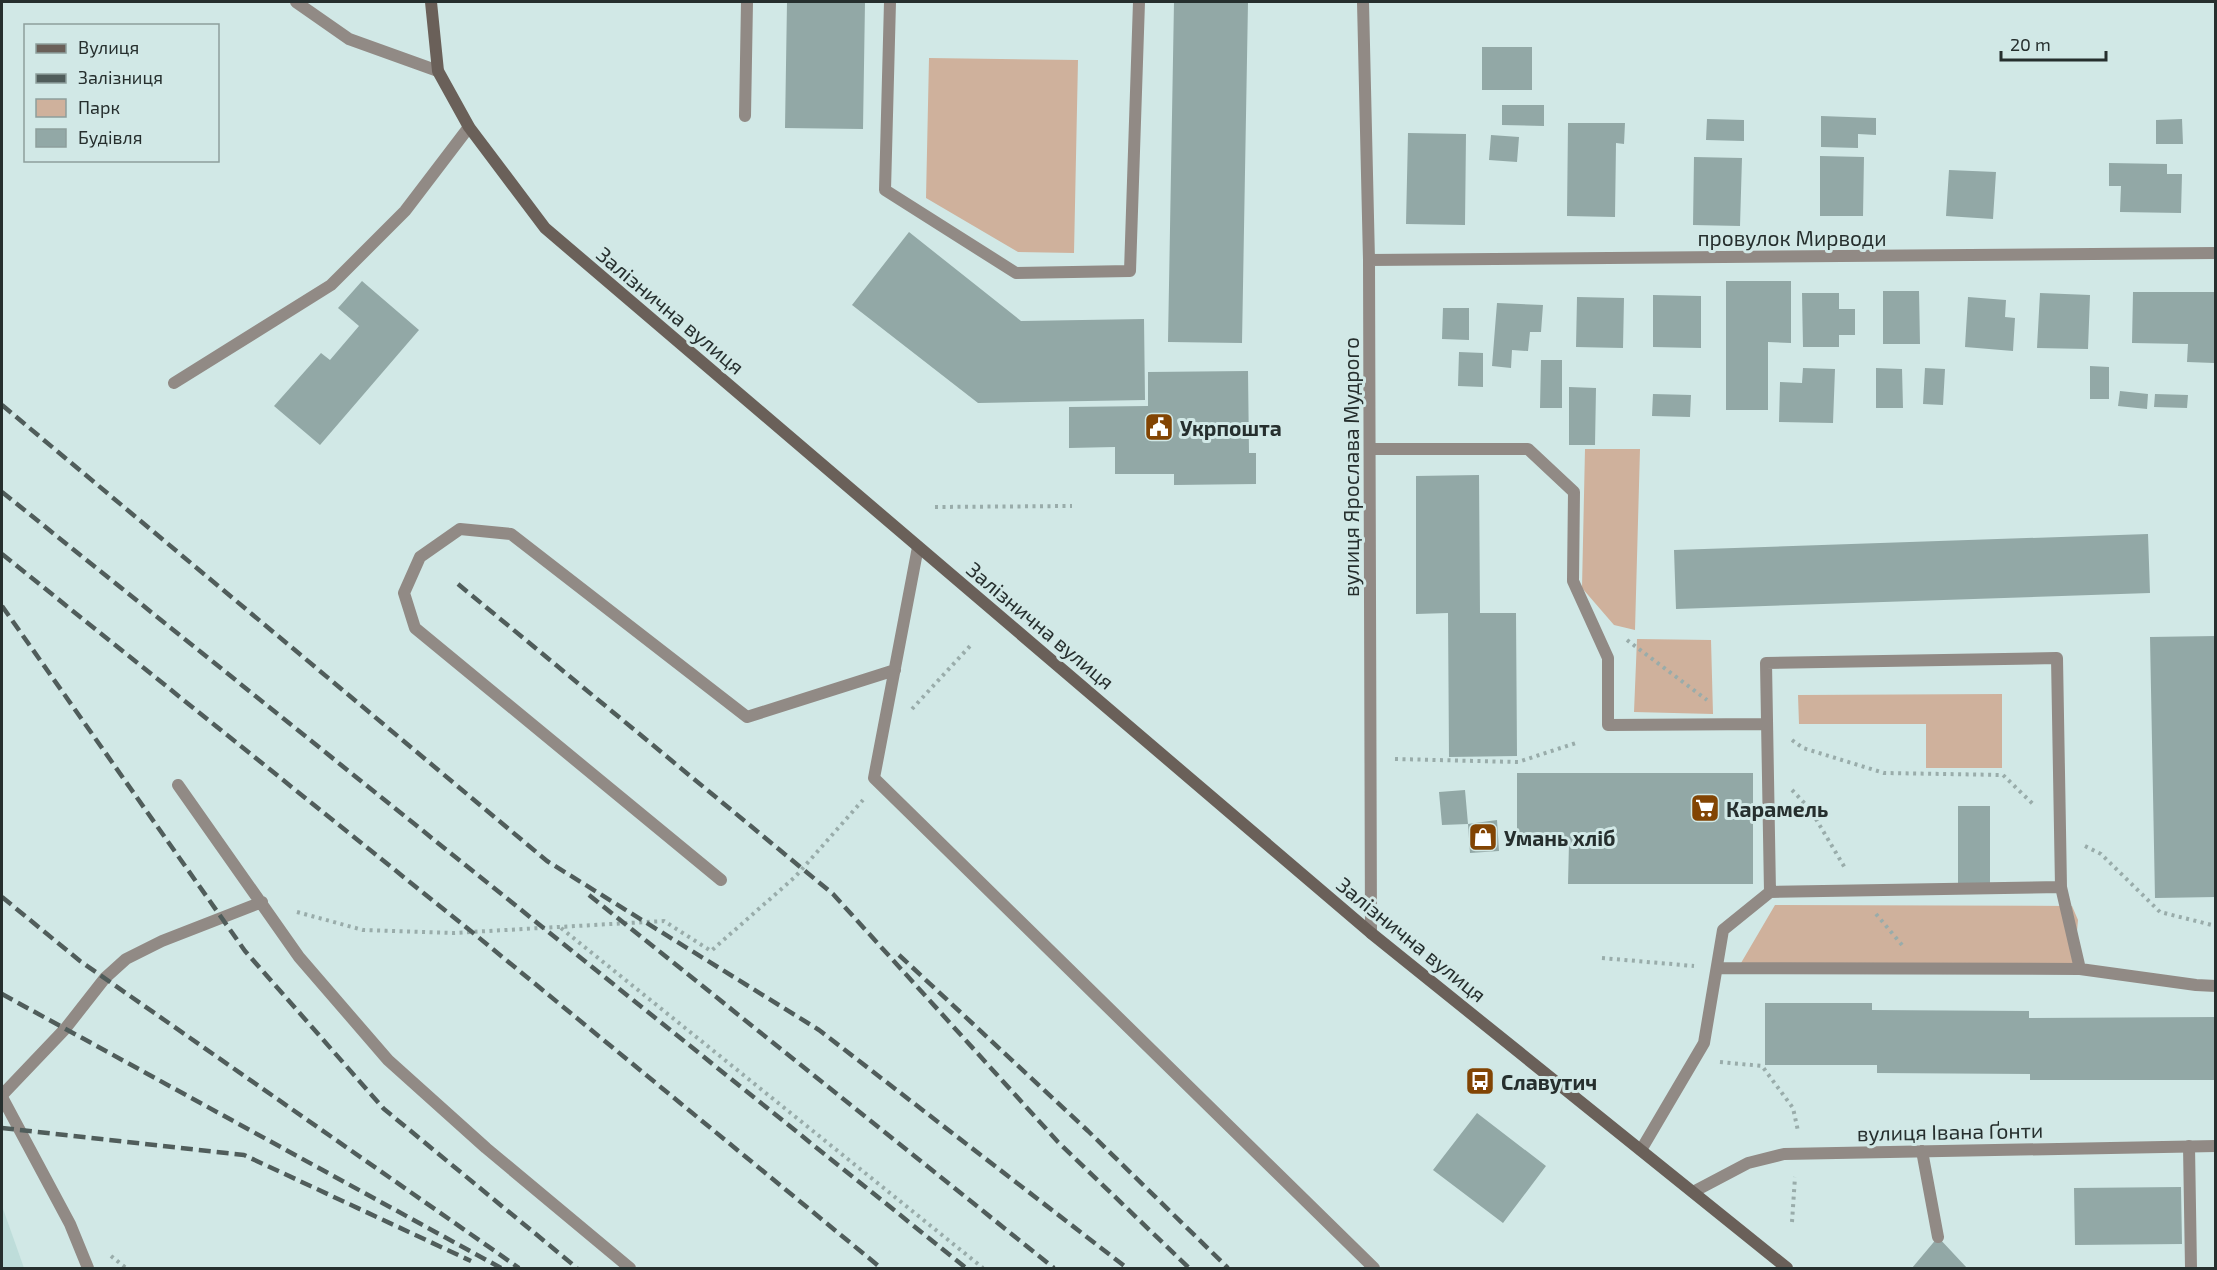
<svg xmlns="http://www.w3.org/2000/svg" width="2217" height="1270" viewBox="0 0 2217 1270" font-family="'Exo 2',sans-serif">
<rect width="100%" height="100%" fill="#d1e8e6"/>
<!-- built -->
<path fill="#beddda" d="M2 1206 24 1268H2Z"/>
<!-- green -->
<path fill="#cfb19c" d="M929 58 1078 60 1074 253 1018 252 926 198Z
M1585 449H1640L1635 630 1614 625 1582 588Z
M1637 639 1711 640 1713 714 1634 712Z
M2002 694V768H1926V724H1799L1798 695Z
M1775 905 2072 906 2078 920 2074 965 1741 963Z"/>
<!-- building -->
<path fill="#92a8a6" d="M787 2H865L863 129 785 128Z
M1174 2H1248L1242 343 1168 342Z
M1482 47H1532V90H1482Z
M1502 105H1544V126L1502 125Z
M1821 116 1876 118V135L1858 134V148L1821 147Z
M1707 119 1744 120V141L1706 140Z
M2182 119 2183 144H2156V120Z
M1568 123H1625L1624 144 1616 143 1615 217 1567 216Z
M1408 133 1466 134 1465 225 1406 224Z
M1491 135 1519 137 1517 162 1489 160Z
M1820 156 1864 157 1863 216H1820Z
M1694 157 1742 158 1740 226 1693 225Z
M2109 163 2167 164V174H2182L2181 213 2120 212 2121 186H2109Z
M1949 170 1996 172 1993 219 1946 216Z
M909 232 1021 321 1144 319 1145 400 978 403 852 305Z
M362 281 419 330 320 445 274 406 321 353 330 360 359 326 338 308Z
M1726 281H1791V343L1768 342V410H1726Z
M1883 291H1919L1920 344H1883Z
M2133 292H2214V363L2187 362 2188 344 2132 343Z
M1802 293H1839V309H1855V335H1839V347H1803Z
M2040 293 2090 295 2088 349 2037 348Z
M1653 295 1701 296V348L1653 347Z
M1577 297 1624 298 1623 348 1576 347Z
M1968 297 2006 300 2005 317 2015 318 2013 351 1965 347Z
M1497 303 1543 305 1541 332H1530L1528 351 1512 350 1511 368 1492 366Z
M1443 308H1469V340L1442 339Z
M1459 352 1483 353V387L1458 386Z
M1541 360H1562V408H1540Z
M2090 366 2109 367V399H2090Z
M1803 368 1835 369 1833 423 1779 422 1780 382 1802 383Z
M1876 368 1902 369 1903 408H1876Z
M1925 368 1945 369 1943 405 1923 404Z
M1248 371 1249 453H1256V484L1174 485V474H1115V447L1069 448V407L1148 406V372Z
M1569 387 1596 388 1595 445H1569Z
M2120 391 2148 394 2147 409 2118 406Z
M1653 394 1691 395 1690 417 1652 416Z
M2155 394 2188 395 2187 408 2154 407Z
M1479 475 1480 613H1516L1517 756 1449 757 1448 613 1416 614V476Z
M2148 534 2150 593 1676 609 1674 550Z
M2216 636V897L2155 898 2150 637Z
M1517 773H1753V884H1568L1569 843H1517Z
M1465 790 1468 824 1497 820 1499 851 1470 853 1468 824 1442 825 1439 792Z
M1958 806H1990V884H1958Z
M1765 1003H1872V1010L2029 1011V1018L2216 1017V1080H2030V1074L1877 1073V1065H1765Z
M1477 1113 1546 1166 1503 1223 1433 1170Z
M2181 1187 2182 1244 2075 1245 2074 1188Z
M1938 1237 1967 1268H1912Z"/>
<g fill="none" stroke-linecap="round" stroke-linejoin="round">
<!-- path -->
<path stroke="#99acaa" stroke-width="4" stroke-dasharray="3 4.5" stroke-linecap="butt" d="M935 507 1072 506
M1627 640 1707 700
M912 709 970 646
M1792 740 1803 748 1884 773 2003 775 2035 806
M1395 759 1518 762 1576 743
M1792 790 1810 809 1845 868
M2085 846 2101 854 2160 912 2216 926
M297 912 363 930 453 933 664 921 711 951 795 877 863 800
M1876 914 1902 945
M561 928 983 1268
M1602 958 1694 966
M1720 1062 1762 1066 1793 1108 1798 1131
M1792 1222 1795 1177
M111 1256 126 1268"/>
<!-- service -->
<path stroke="#918a85" stroke-width="12" d="M296 2 349 39 438 71
M890 2 885 190 1016 273 1130 271 1139 2
M745 116 747 2
M174 383 331 285 405 211 469 127
M1370 449H1528L1574 492 1573 581 1608 658V725L1767 724
M918 547 874 778 1374 1268
M178 785 299 957 388 1060 486 1148 630 1268
M721 880 415 628 404 593 420 557 460 529 511 534 747 717 895 670
M1717 968 2080 969 2061 887
M2080 969 2196 985 2216 986
M2 1095 65 1029 105 978 126 959 162 941 262 902
M2189 1146 2191 1268
M1641 1150 1704 1043 1723 930 1770 892 2061 887 2057 658 1766 663 1770 892"/>
<!-- minor -->
<path stroke="#918a85" stroke-width="12" d="M1363 2 1369 260 1371 933
M1369 260 2216 253
M2 1097 70 1224 88 1268
M1922 1151 1938 1237
M1693 1192 1748 1163 1784 1154 2216 1146"/>
<!-- secondary -->
<path stroke="#6a6059" stroke-width="12" d="M431 2 438 71 469 127 545 228 1371 933 1787 1268"/>
<!-- rail -->
<path stroke="#505d5b" stroke-width="4.5" stroke-dasharray="12 6" stroke-linecap="butt" d="M2 405 547 861 819 1030 1127 1268
M2 492 966 1268
M2 554 472 932 881 1268
M458 584 833 894 1058 1142 1189 1268
M2 606 245 951 384 1109 577 1268
M589 895 1054 1268
M2 897 80 961 519 1268
M899 955 1088 1131 1228 1268
M2 994 501 1268
M2 1128 244 1155 471 1261"/>
</g>
<!-- icons -->
<defs>
<g id="civic-square" transform="scale(1.5)"><rect x="-9" y="-9" width="18" height="18" rx="4" fill="#824403" stroke="#d1e8e6"/><path d="M-.6-6.5H3V-4.5H.6V-3L4-1V1h2V6H-6V1h2V-1L-.6-3ZM-1.2 2.5V6h2.4V2.5Z" fill="#fff"/></g>
<g id="supermarket-square" transform="scale(1.5)"><rect x="-9" y="-9" width="18" height="18" rx="4" fill="#824403" stroke="#d1e8e6"/><path d="M-6-5.5h2.5l.6 2H6L4.5 2H-2.5L-4.4-4H-6ZM-1.5 3.2a1.3 1.3 0 1 0 .1 0ZM3 3.2a1.3 1.3 0 1 0 .1 0Z" fill="#fff"/></g>
<g id="shop-square" transform="scale(1.5)"><rect x="-9" y="-9" width="18" height="18" rx="4" fill="#824403" stroke="#d1e8e6"/><path d="M-5-2.5h2.3a2.7 3.5 0 0 1 5.4 0H5L5.5 6h-11ZM-1.5-2.5h3a1.5 2.3 0 0 0-3 0Z" fill="#fff"/></g>
<g id="bus-square" transform="scale(1.5)"><rect x="-9" y="-9" width="18" height="18" rx="4" fill="#824403" stroke="#d1e8e6"/><path d="M-5-6H5V4H4V6H2V4H-2V6H-4V4H-5ZM-3.5-4V0h7V-4ZM-3.5 1.2v1.5H-2V1.2ZM2 1.2v1.5H3.5V1.2Z" fill="#fff"/></g>
</defs>
<g fill-rule="evenodd">
<use href="#civic-square" x="1159" y="427"/>
<use href="#supermarket-square" x="1705" y="808"/>
<use href="#shop-square" x="1483" y="837"/>
<use href="#bus-square" x="1480" y="1081"/>
</g>
<g text-anchor="middle" dominant-baseline="central" stroke-width="6" stroke-linejoin="round" paint-order="stroke">
<!-- street labels -->
<g font-size="21" fill="#262f2e" stroke="#d1e8e6">
<text x="1792" y="237">провулок Мирводи</text>
<text transform="translate(671 310) rotate(40)">Залізнична вулиця</text>
<text transform="translate(1350 467) rotate(-90)">вулиця Ярослава Мудрого</text>
<text transform="translate(1041 625) rotate(40)">Залізнична вулиця</text>
<text transform="translate(1412 939) rotate(39)">Залізнична вулиця</text>
<text transform="translate(1950 1131) rotate(-1)">вулиця Івана Ґонти</text>
</g>
<!-- poi labels -->
<g font-size="21" font-weight="bold" fill="#262f2e" stroke="#d1e8e6" text-anchor="start">
<text x="1180" y="427">Укрпошта</text>
<text x="1726" y="808">Карамель</text>
<text x="1504" y="837">Умань хліб</text>
<text x="1501" y="1081">Славутич</text>
</g>
</g>
<!-- border -->
<rect width="2217" height="1270" fill="none" stroke="#262f2e" stroke-width="6"/>
<!-- legend -->
<rect x="24" y="24" width="195" height="138" fill="#d1e8e6" stroke="#8d9e9c" stroke-width="1.5"/>
<rect x="36" y="44" width="30" height="9" fill="#6a6059" stroke="#8d9e9c" stroke-width="1.5"/>
<text x="78" y="54" font-size="18" fill="#262f2e">Вулиця</text>
<rect x="36" y="74" width="30" height="9" fill="#505d5b" stroke="#8d9e9c" stroke-width="1.5"/>
<text x="78" y="84" font-size="18" fill="#262f2e">Залізниця</text>
<rect x="36" y="99" width="30" height="18" fill="#cfb19c" stroke="#8d9e9c" stroke-width="1.5"/>
<text x="78" y="114" font-size="18" fill="#262f2e">Парк</text>
<rect x="36" y="129" width="30" height="18" fill="#92a8a6" stroke="#8d9e9c" stroke-width="1.5"/>
<text x="78" y="144" font-size="18" fill="#262f2e">Будівля</text>
<!-- scale -->
<path d="M2001 51v9h105v-9" fill="none" stroke="#262f2e" stroke-width="3"/>
<text x="2010" y="51" font-size="18" fill="#262f2e" stroke="#d1e8e6" stroke-width="4.5" paint-order="stroke">20 m</text>
</svg>
